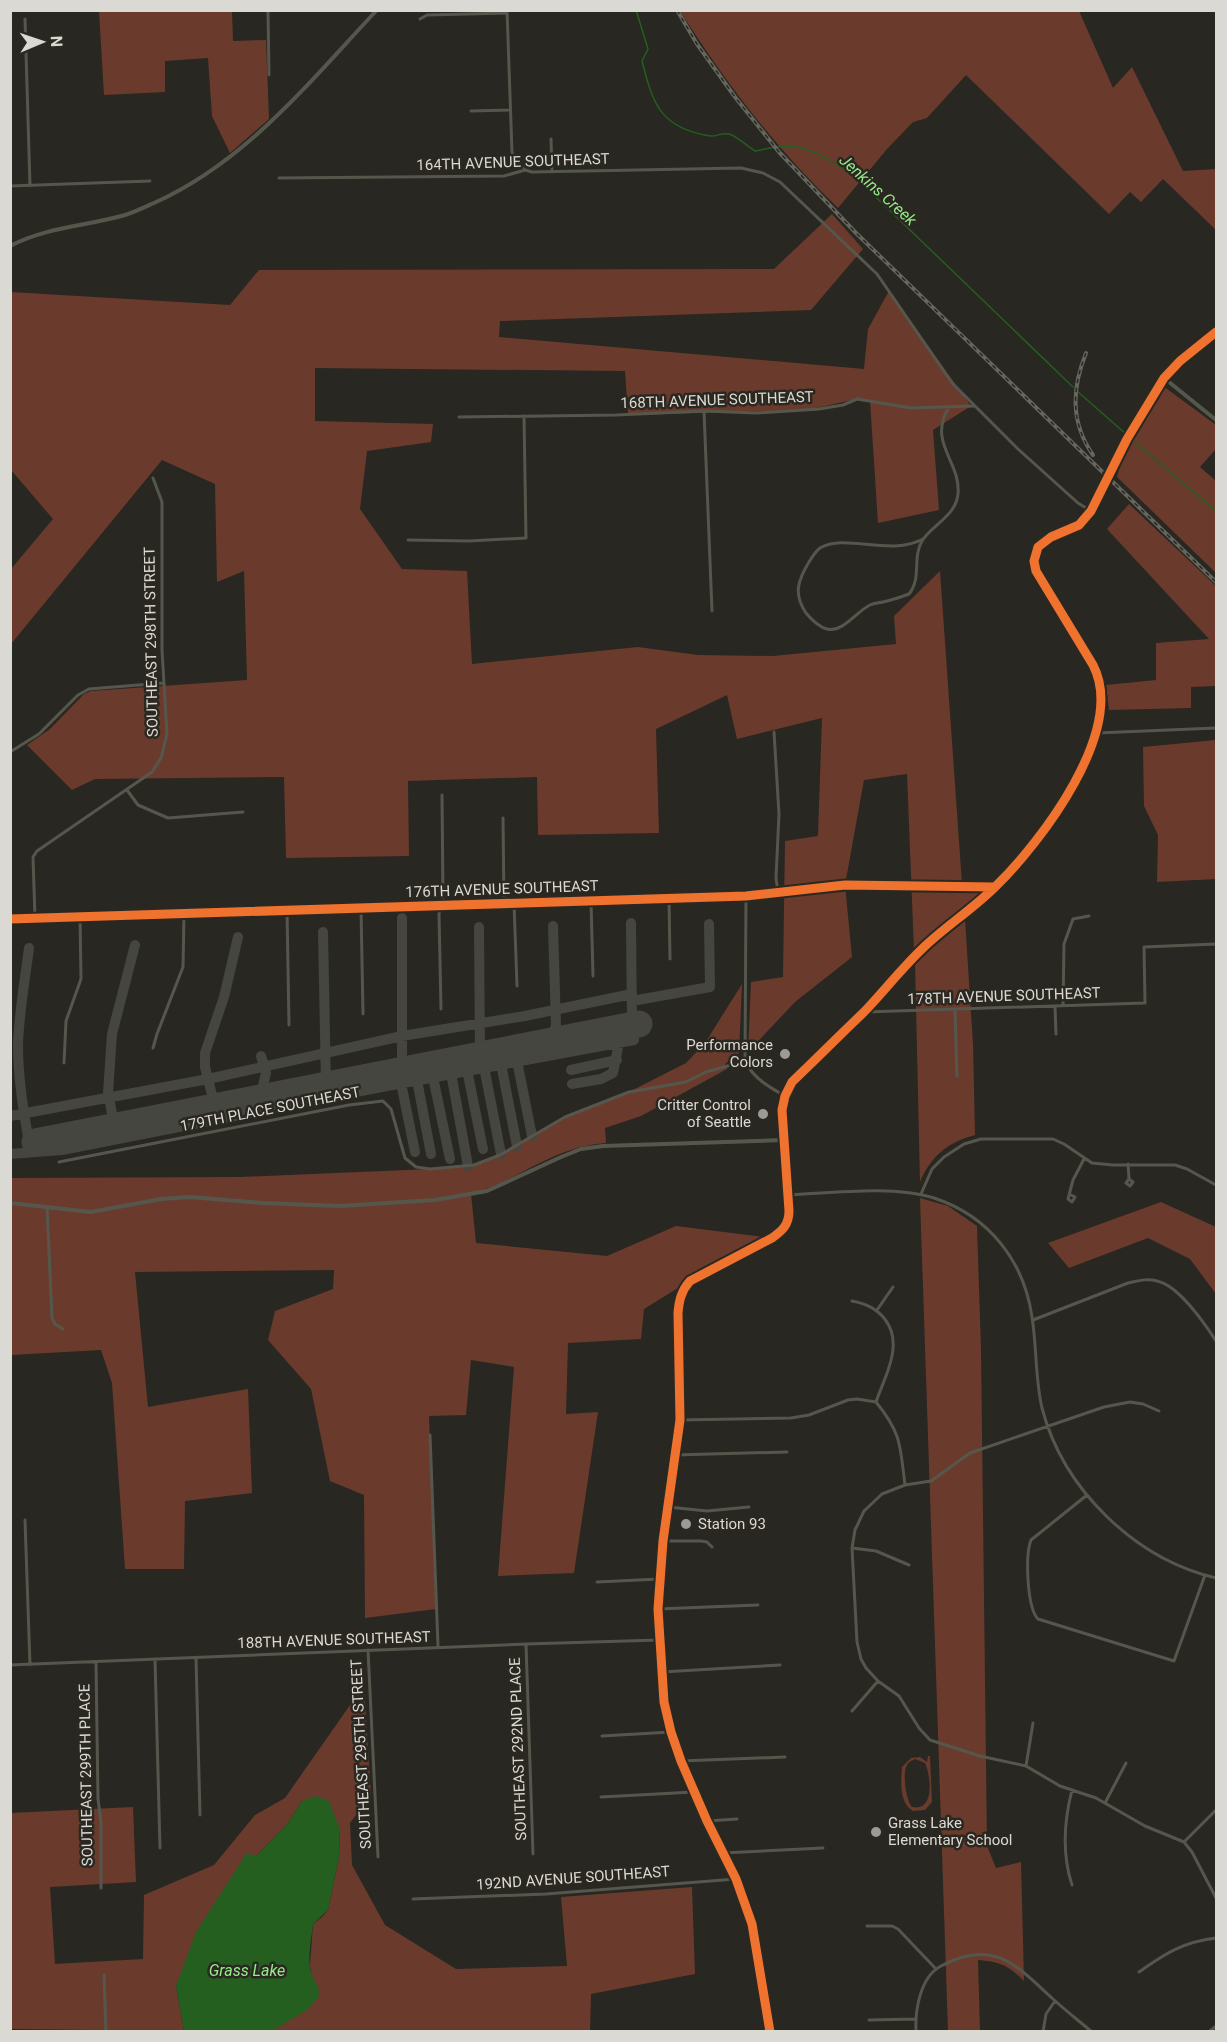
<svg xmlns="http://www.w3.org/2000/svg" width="1227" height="2042" viewBox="0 0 1227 2042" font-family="Roboto,sans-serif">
<rect width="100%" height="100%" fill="#282722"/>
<!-- green -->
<path fill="#6a3b2c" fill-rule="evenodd" d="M99 11H232L233 41 266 40 269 119 230 153 212 116 208 58 165 61V92L104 95Z
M680 11H1079L1113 88 1132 67 1183 171 1216 169V230L1163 179 1141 202 1130 192 1109 214 966 75 927 118 913 122 887 149 838 208C777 150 725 82 680 11Z
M832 214 863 249 811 310 500 321 499 337 864 369 868 329 889 291 971 406 933 430 939 510 878 523 870 401 857 399 807 410 628 415 625 371 315 368V421L433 424 431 442 367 451 360 509 402 569 467 571 472 664 638 647 698 655 773 656 896 644 894 616 940 571 962 884H991L914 951 907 774 864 780 845 885 852 957 795 1002 748 1052 751 982 783 977 785 841 818 836 822 718 737 739 727 695 656 729 659 833 538 835 537 777 408 781 409 856 286 858 284 777 95 779 72 790 27 745 50 729 84 694 91 691 247 680 244 571 217 582 215 484 162 460 11 644V569L53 519 11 470 10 292 230 305 259 270 774 269Z
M1163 386 1216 425V449L1200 467 1216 481V573L1117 477 1123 455Z
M1129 504 1216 586V686L1191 687V708L1109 710 1106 685 1156 680V643L1209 639 1107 529Z
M1216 740V879L1157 882 1158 835 1144 806 1143 747Z
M965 919 973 1044 975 1135C948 1142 931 1156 920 1182L915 961Z
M742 984 739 1053 725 1064 727 1069 641 1116 605 1128 606 1143C551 1147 520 1180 471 1194L476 1243 607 1256 676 1226 765 1237 688 1277 678 1288 644 1309 641 1339 568 1343 566 1414 598 1412 574 1573 498 1576 514 1367 471 1360 466 1415 429 1416 436 1609 365 1618 364 1495 330 1481 311 1389 268 1340 275 1311 333 1289 334 1270 135 1272 148 1407 248 1389 252 1493 185 1501 184 1569H125L112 1383 101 1350 11 1355V1178L241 1177 430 1169 474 1165 501 1154 565 1117 629 1092 686 1063 705 1043Z
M920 1198 948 1206 977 1226 981 1349 987 1846 996 1868 1021 1862 1024 1981C1008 1965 1000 1962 978 1960L980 2031H948Z
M1161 1202 1216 1227V1294L1190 1259 1148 1238 1069 1268 1048 1243Z
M364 1685 371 1795 350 1823 352 1865 385 1925 456 1969 567 1966 561 1897 692 1887 695 1974 591 1994 590 2031H266L279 2027 312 1979 310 1965 313 1924 322 1917 328 1910 340 1852 339 1827 302 1801 288 1823 257 1855 176 1986 184 2031 11 2029 10 1813 133 1807 136 1882 50 1887 55 1964 143 1959 144 1895 214 1865 255 1815 285 1798Z
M928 1756H930L932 1802 925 1810 913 1811C899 1803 901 1782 902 1767L911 1758 920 1757 927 1762ZM915 1759 925 1763C931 1776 935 1812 912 1807 906 1801 902 1772 907 1765 909 1761 912 1761 915 1759Z"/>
<!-- water -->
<path fill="#245f1f" d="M316 1796 329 1801 339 1827 340 1852 328 1910 313 1924C311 1943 304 1971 318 1985L319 1996 308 2009 279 2027 266 2032 184 2031 176 1986 196 1932 246 1854 257 1855 288 1823 302 1801Z"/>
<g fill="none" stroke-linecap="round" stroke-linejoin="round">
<!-- stream -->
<path stroke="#245f1f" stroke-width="1.5" d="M636 10 648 49 642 61C653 104 660 128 710 136 717 137 724 131 732 135 740 139 747 146 755 151 765 149 777 146 788 146 813 147 837 163 856 178L1073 387
M1077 391 1127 435
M1130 438 1216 511"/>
<!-- taxiway -->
<path stroke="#464640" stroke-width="10" d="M402 918V1070
M479 927 480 1055
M323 932 326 1085
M29 948C25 980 19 1012 18 1045 18 1082 24 1117 31 1152
M632 1001 710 987 709 924
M551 1041 556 1025 553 926
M526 1046 529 1059
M517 1061 532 1136
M501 1064 517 1146
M484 1067 501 1154
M467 1070 483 1149
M571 1070 617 1060
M451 1073 468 1166
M367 1077 387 1085
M433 1077 450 1159
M417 1080 431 1154
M401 1083 415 1152
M572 1084 601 1079 613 1073 619 1042
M260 1098 266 1073 261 1056
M10 1116 208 1079 402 1036 525 1016 632 994
M218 1119 205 1067V1053L224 997 238 937
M59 1137 62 1150 387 1086 634 1040 632 1026 631 923
M117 1138 108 1093 112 1034 135 945
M10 1154 62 1150"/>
<!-- runway -->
<path stroke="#464640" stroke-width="27" d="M35 1142 639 1024"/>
<!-- minor -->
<path stroke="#56574c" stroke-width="3" d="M268 10 269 75
M507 10 512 152 516 163 525 170
M25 19 30 186
M420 19 427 15 507 13
M471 111 510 110
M551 139 552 171
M279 178 504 176 525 170 532 172 741 168 763 173 780 182 877 274 952 383 1018 449 1078 503 1091 511
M10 186 150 181
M704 411 712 611
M459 417 616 415 704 411 757 413 819 409 843 405 857 399 911 408 974 406
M923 539C890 557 846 533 820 548 815 552 812 557 809 562 798 580 793 594 806 613 811 619 819 627 827 629 843 633 857 611 870 605 874 603 879 603 883 602 892 600 901 597 909 594 922 578 912 558 922 541 932 525 956 516 958 494 961 461 927 443 949 407
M408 540 469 541 526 538 524 416
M774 732 779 814 776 878 778 892
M1097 733 1216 728
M10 752 39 734 78 695 89 689 163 683
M127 790 138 805 168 818 243 812
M503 818 504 904
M746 896 745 1061C753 1078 769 1087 785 1096
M669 898 670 959
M591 901 593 976
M514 903 517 986
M361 908 363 1014
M287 910 289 1025
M35 918 33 857 37 851 152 772 161 758 167 734 162 650V502L153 478
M10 919 746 896 845 885 995 887
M1063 1006 1064 944 1073 919 1089 916
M1055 1007 1056 1034
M441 1009 439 914 443 898 442 795
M955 1010 957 1076
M865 1012 1145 1003 1144 947 1216 944
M153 1048 157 1034 183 967 184 914
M64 1063 66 1021 81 979 80 917
M59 1162 349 1105 383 1101 391 1109 405 1158 416 1167 430 1169 474 1165 500 1155 565 1117 629 1092 686 1082 706 1072 745 1061
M1128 1164 1129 1179 1126 1183 1130 1186 1133 1182 1129 1179
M921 1194 932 1169 944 1157 964 1144 981 1139H1053L1064 1144 1092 1163 1113 1165H1175L1187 1169 1216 1185
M789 1195C832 1193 893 1185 934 1198 989 1216 1024 1261 1032 1317 1037 1348 1035 1378 1042 1408 1063 1489 1135 1559 1216 1578
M1071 1195 1075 1197 1072 1202 1068 1199 1073 1180 1084 1159
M47 1207 52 1318 55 1324 63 1329
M852 1301C881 1306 898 1327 892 1356 889 1372 881 1387 876 1402 902 1434 900 1446 905 1485
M877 1310 893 1287
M1033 1320 1128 1283C1138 1281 1147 1278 1157 1281 1178 1285 1205 1324 1216 1341
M1159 1411 1143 1404 1130 1402 1104 1407 970 1453 931 1481 905 1485 882 1494 864 1511 855 1530 852 1548 857 1642 861 1659 866 1668 878 1681 899 1696 919 1728 930 1740 980 1756 1026 1766 1060 1786 1096 1798 1145 1826 1184 1842 1192 1852 1216 1898
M680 1420 791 1418 809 1415 848 1400 857 1399 876 1402
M430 1435 438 1646
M675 1455 787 1452
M1087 1495 1031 1540C1025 1555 1027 1608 1038 1619L1174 1661 1205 1575
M668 1507 707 1511 749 1507
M25 1520 30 1665
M663 1541H701L707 1542 712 1547
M852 1548 876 1551 909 1565
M597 1582 659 1579
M658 1609 758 1605
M526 1644 533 1854
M368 1650 378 1857
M196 1658 200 1815
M155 1659 160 1848
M96 1662 98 1799 101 1822V1888
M10 1665 526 1644 659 1640
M662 1672 780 1665
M852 1711 878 1681
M602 1736 671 1732
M681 1761 785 1757
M1026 1766 1033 1723
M601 1797 694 1792
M1105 1803 1126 1763
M707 1821 737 1819
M1184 1842 1216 1810
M723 1853 823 1848
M1072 1885C1062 1854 1064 1821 1072 1790
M413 1899 546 1894 736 1879
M867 1926H892L898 1929 936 1969
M1139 1972C1166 1953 1183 1942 1216 1938
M104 1975 106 2032
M869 2020 916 2019
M916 2032C915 2010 920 1977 941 1966 994 1938 1016 1965 1053 1999 1065 2010 1079 2021 1092 2032
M1043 2032 1046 2014 1055 2001
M1209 2032 1216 2026"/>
<!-- tertiary -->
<path stroke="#56574c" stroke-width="4" d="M10 246C46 227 87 226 125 215 135 212 145 207 154 203 246 162 310 81 377 10
M1164 378 1216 420
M10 1203 91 1212 161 1199 190 1197 262 1203 340 1206 435 1200 487 1191 561 1157 581 1149 603 1146 783 1140
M770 2032 752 1924 736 1879 707 1821 681 1761 671 1732 664 1702 658 1609 663 1541 680 1420 678 1313C679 1301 681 1291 690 1281L772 1238C782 1231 789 1225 789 1211L782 1110 785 1096 792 1082C816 1059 840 1035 864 1012 884 991 902 968 923 948 946 926 973 909 996 886 1041 842 1127 730 1093 665L1036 571 1034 561 1038 547 1051 537 1079 525 1091 511 1127 439 1164 378 1180 361 1216 332"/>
<!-- rail casing -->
<g stroke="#65665e" stroke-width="4">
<path id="rail" d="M677 10 697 44 735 97 779 152 856 233 1216 582
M1086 353C1072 388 1070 422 1093 455"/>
</g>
<!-- rail -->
<use href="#rail" stroke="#2a2820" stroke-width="1.5" stroke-dasharray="4.5" stroke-linecap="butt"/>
<!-- cycleway casing -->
<g stroke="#2a2820" stroke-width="13">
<path id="cycleway" d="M10 919 746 896 845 885 995 887
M770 2032 752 1924 736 1879 707 1821 681 1761 671 1732 664 1702 658 1609 663 1541 680 1420 678 1313C679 1301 681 1291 690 1281L772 1238C782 1231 789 1225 789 1211L782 1110 785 1096 792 1082C816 1059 840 1035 864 1012 884 991 902 968 923 948 946 926 973 909 996 886 1041 842 1127 730 1093 665L1036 571 1034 561 1038 547 1051 537 1079 525 1091 511 1127 439 1164 378 1180 361 1216 332"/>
</g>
<!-- cycleway -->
<use href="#cycleway" stroke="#ef722f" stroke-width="9"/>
</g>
<!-- markers -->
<g fill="#9c9b96" stroke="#2a2820" stroke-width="2">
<circle cx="785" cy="1054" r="6"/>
<circle cx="763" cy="1114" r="6"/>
<circle cx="686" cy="1524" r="6"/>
<circle cx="876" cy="1832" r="6"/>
</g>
<g text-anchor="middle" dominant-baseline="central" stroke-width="5" stroke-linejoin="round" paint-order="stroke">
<!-- street labels -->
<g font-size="15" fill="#dbd9d4" stroke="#2a2820">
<text transform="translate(513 162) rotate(-2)">164TH AVENUE SOUTHEAST</text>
<text transform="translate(717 400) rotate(-2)">168TH AVENUE SOUTHEAST</text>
<text transform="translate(151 642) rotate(-91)">SOUTHEAST 298TH STREET</text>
<text transform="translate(502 889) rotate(-2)">176TH AVENUE SOUTHEAST</text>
<text transform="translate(1004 996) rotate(-2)">178TH AVENUE SOUTHEAST</text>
<text transform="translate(270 1109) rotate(-11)">179TH PLACE SOUTHEAST</text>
<text transform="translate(334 1640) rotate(-2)">188TH AVENUE SOUTHEAST</text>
<text transform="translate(518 1749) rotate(-92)">SOUTHEAST 292ND PLACE</text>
<text transform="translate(361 1754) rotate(-93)">SOUTHEAST 295TH STREET</text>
<text transform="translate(86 1775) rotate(-91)">SOUTHEAST 299TH PLACE</text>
<text transform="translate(573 1878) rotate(-4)">192ND AVENUE SOUTHEAST</text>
</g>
<!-- poi labels -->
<g font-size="15" fill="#dbd9d4" stroke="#2a2820" text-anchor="end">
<text x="773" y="1045">Performance<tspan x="773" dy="17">Colors</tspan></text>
<text x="751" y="1105">Critter Control<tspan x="751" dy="17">of Seattle</tspan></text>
<text x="698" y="1524" text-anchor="start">Station 93</text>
<text x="888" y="1823" text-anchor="start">Grass Lake<tspan x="888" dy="17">Elementary School</tspan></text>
</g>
<!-- water labels -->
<g font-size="16" font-style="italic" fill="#95ea8c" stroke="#2a2820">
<text transform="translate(878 190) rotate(42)">Jenkins Creek</text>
<text x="247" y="1970">Grass Lake</text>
</g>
</g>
<!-- border -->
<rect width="1227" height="2042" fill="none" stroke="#dbd9d4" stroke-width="24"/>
<!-- north arrow -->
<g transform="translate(42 42) rotate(88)" stroke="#2a2820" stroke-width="4.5" paint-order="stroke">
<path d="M0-4.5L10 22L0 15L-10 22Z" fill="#dbd9d4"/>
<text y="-9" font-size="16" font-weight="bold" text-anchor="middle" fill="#dbd9d4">N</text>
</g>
</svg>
